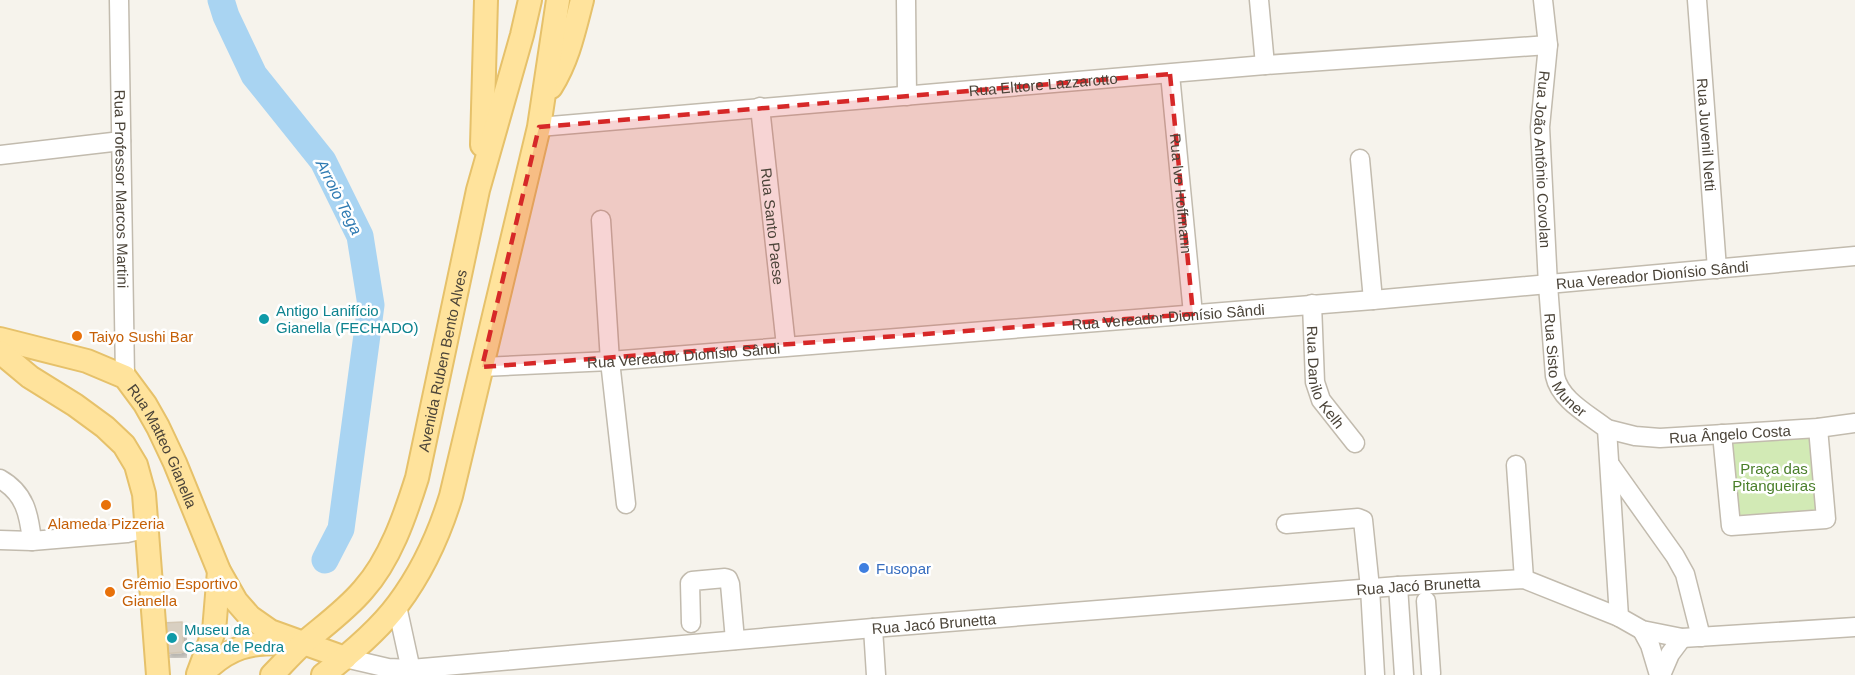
<svg xmlns="http://www.w3.org/2000/svg" width="1855" height="675" viewBox="0 0 1855 675" font-family="Helvetica,sans-serif">
<defs>
<filter id="shadow"><feDropShadow dx="5.5" dy="5.5" stdDeviation="3" flood-color="#0004"/></filter>
</defs>
<rect width="100%" height="100%" fill="#f6f3ec"/>
<!-- green -->
<path fill="#d2eab5" d="M1818 428 1826 519 1731 526 1722 434Z"/>
<g fill="none" stroke-linecap="round" stroke-linejoin="round">
<!-- river -->
<path stroke="#a9d4f2" stroke-width="27" d="M221 0 226 16 254 75 323 161 360 236 371 305 341 529 325 560"/>
</g>
<!-- building -->
<path fill="#d8cfc1" stroke="#d3c7b4" stroke-width="1.5" filter="url(#shadow)" d="M182 622 184 652 163 654 161 623Z"/>
<g fill="none" stroke-linecap="round" stroke-linejoin="round">
<!-- minor casing -->
<g stroke="#c2bbae" stroke-width="21">
<g id="minor">
<path id="s1" d="M119 0 125 377"/>
<path d="M906 0 907 96"/>
<path d="M1259 0 1265 65"/>
<path id="s2" d="M1543 0 1548 45 1540 127 1548 285 1555 376C1560 400 1588 414 1607 429L1619 617"/>
<path id="s3" d="M1697 0 1717 269"/>
<path id="s4" d="M1170 74 1193 314"/>
<path id="s5" d="M760 107 786 346"/>
<path id="s6" d="M539 127 1265 65 1548 45"/>
<path d="M0 155 121 141"/>
<path d="M1360 159 1373 300"/>
<path d="M601 220 610 361 626 504"/>
<path id="s7" d="M1312 304 1315 382 1321 400 1355 443"/>
<path id="s8" d="M482 367 610 361 1373 300 1855 256"/>
<path id="s9" d="M1607 429 1635 436 1660 438 1818 428 1855 423"/>
<path d="M1722 434 1731 526 1826 519 1818 428"/>
<path d="M1516 465 1524 579"/>
<path d="M1611 466 1675 556 1685 574 1701 637"/>
<path d="M0 479C25 493 29 514 32 541"/>
<path d="M1286 524 1358 518 1363 520 1370 588 1375 675"/>
<path d="M0 540 32 541 127 533 147 528"/>
<path d="M1398 586 1404 675"/>
<path d="M1426 601 1431 673"/>
<path d="M397 606 412 675"/>
<path d="M691 623 690 583 692 581 725 578 728 579 730 584 735 640"/>
<path d="M873 628 876 675"/>
<path d="M1642 630 1650 645 1659 675"/>
<path id="s10" d="M345 658 388 668 411 669 873 628 1398 586 1524 579 1619 617 1642 630 1682 638 1855 627"/>
<path d="M1661 675 1670 654 1682 638"/>
</g>
</g>
<!-- major casing -->
<g stroke="#e6c16a" stroke-width="26">
<g id="major">
<path d="M551 87C568 60 574 31 582 0"/>
<path d="M482 145 486 0"/>
<path id="s11" d="M0 339 87 361 125 377 145 404 158 427 175 463 219 571 236 601 250 617 270 631 345 658"/>
<path d="M0 352 30 377 75 405 105 427 124 445 136 465 144 494 158 675"/>
<path d="M198 674 214 631 219 571"/>
<path d="M201 675C229 646 250 642 289 643"/>
<path id="s12" d="M272 675C283 664 293 652 305 642 325 625 346 610 363 590 390 560 405 516 417 478L478 190 522 35 530 0"/>
<path d="M323 675C349 655 378 631 398 604 422 572 439 535 451 496L539 127 558 0"/>
</g>
</g>
<!-- minor -->
<use href="#minor" stroke="#fff" stroke-width="18"/>
<!-- major -->
<use href="#major" stroke="#ffe39c" stroke-width="22"/>
</g>
<!-- marked area -->
<path fill="#d62828" fill-opacity="0.2" stroke="#d62828" stroke-width="4.5" stroke-dasharray="12 8" stroke-linejoin="round" d="M1170 74 1193 314 482 367 539 127Z"/>
<!-- markers -->
<g fill="#0f9aa8" stroke="#fff" stroke-width="2">
<circle cx="264" cy="319" r="6"/>
<circle cx="172" cy="638" r="6"/>
</g>
<g fill="#e8710a" stroke="#fff" stroke-width="2">
<circle cx="77" cy="336" r="6"/>
<circle cx="106" cy="505" r="6"/>
<circle cx="110" cy="592" r="6"/>
</g>
<circle fill="#3f7fe0" stroke="#fff" stroke-width="2" cx="864" cy="568" r="6"/>
<g text-anchor="middle" dominant-baseline="central" stroke-width="5" stroke-linejoin="round" paint-order="stroke">
<!-- street labels -->
<g font-size="15" fill="#4b4439" stroke="#fff">
<text stroke="none"><textPath href="#s6" startOffset="506">Rua Elttore Lazzarotto</textPath></text>
<text stroke="none"><textPath href="#s3" startOffset="135">Rua Juvenil Netti</textPath></text>
<text stroke="none"><textPath href="#s2" startOffset="160">Rua João Antônio Covolan</textPath></text>
<text stroke="none"><textPath href="#s1" startOffset="189">Rua Professor Marcos Martini</textPath></text>
<text stroke="none"><textPath href="#s4" startOffset="120">Rua Ivo Hoffmann</textPath></text>
<text stroke="none"><textPath href="#s5" startOffset="120">Rua Santo Paese</textPath></text>
<text stroke="none"><textPath href="#s8" startOffset="1174">Rua Vereador Dionísio Sândi</textPath></text>
<text stroke="none"><textPath href="#s8" startOffset="688">Rua Vereador Dionísio Sândi</textPath></text>
<text stroke="none"><textPath href="#s8" startOffset="202">Rua Vereador Dionísio Sândi</textPath></text>
<text stroke="none"><textPath href="#s12" startOffset="370">Avenida Ruben Bento Alves</textPath></text>
<text stroke="none"><textPath href="#s2" startOffset="370">Rua Sisto Muner</textPath></text>
<text stroke="none"><textPath href="#s7" startOffset="76">Rua Danilo Kelh</textPath></text>
<text stroke="none"><textPath href="#s9" startOffset="124">Rua Ângelo Costa</textPath></text>
<text stroke="none"><textPath href="#s11" startOffset="210">Rua Matteo Gianella</textPath></text>
<text stroke="none"><textPath href="#s10" startOffset="1078">Rua Jacó Brunetta</textPath></text>
<text stroke="none"><textPath href="#s10" startOffset="592">Rua Jacó Brunetta</textPath></text>
</g>
<!-- culture labels -->
<g font-size="15" fill="#0d838f" stroke="#fff" text-anchor="start">
<text x="276" y="310">Antigo Lanifício<tspan x="276" dy="17">Gianella (FECHADO)</tspan></text>
<text x="184" y="629">Museu da<tspan x="184" dy="17">Casa de Pedra</tspan></text>
</g>
<!-- food labels -->
<g font-size="15" fill="#c56008" stroke="#fff" text-anchor="start">
<text x="89" y="336">Taiyo Sushi Bar</text>
<text x="106" y="523" text-anchor="middle">Alameda Pizzeria</text>
<text x="122" y="583">Grêmio Esportivo<tspan x="122" dy="17">Gianella</tspan></text>
</g>
<!-- park labels -->
<g font-size="15" fill="#4a7f2a" stroke="#fff">
<text x="1774" y="468">Praça das<tspan x="1774" dy="17">Pitangueiras</tspan></text>
</g>
<!-- shop labels -->
<g font-size="15" fill="#366cbe" stroke="#fff" text-anchor="start">
<text x="876" y="568">Fusopar</text>
</g>
<!-- water labels -->
<g font-size="16" font-style="italic" fill="#2e7ab2" stroke="#fff">
<text transform="translate(339 197) rotate(63)">Arroio Tega</text>
</g>
</g>
</svg>
